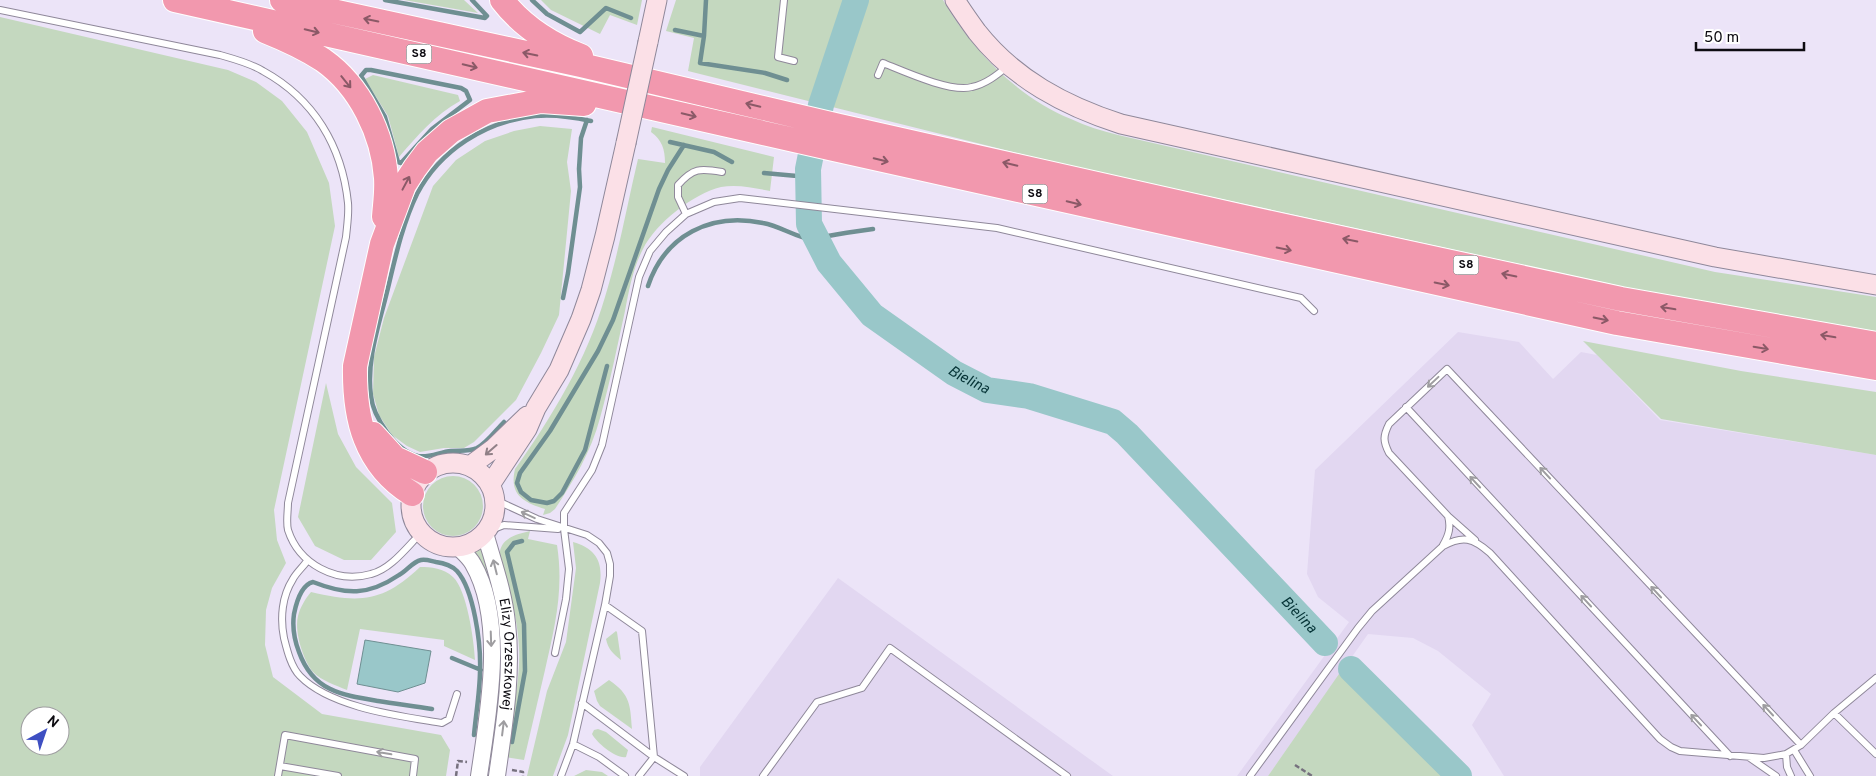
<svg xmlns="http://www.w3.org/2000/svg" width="1876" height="776" viewBox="0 0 1876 776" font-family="Overpass,sans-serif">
<rect width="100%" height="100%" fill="#ece4f8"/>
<!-- built -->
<path fill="#e2d7f1" d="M1458 332 1519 342 1553 379 1581 352 1597 355 1660 420 1876 455V776H1504L1472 725 1491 694 1438 651 1413 638 1368 634 1268 776H1237L1349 622 1318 597 1307 574 1315 470Z
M838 578 1113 776H700V767Z"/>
<!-- green -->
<path fill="#c4d8bf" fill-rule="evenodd" d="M404 0H464L478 13Z
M541 0H642L637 25 610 15 600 34 551 10Z
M676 0H943C972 50 1017 97 1071 119 1086 126 1102 131 1118 135L1715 272 1876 297V335L1625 287 1061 164 688 71 694 38 666 31Z
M0 17 228 70 256 82 282 101 307 132 329 183 335 226 274 510 277 540 286 563 272 588 266 610 265 645 273 677 322 714 441 735 450 750 446 776H0ZM30 716H60V746H30Z
M373 75 458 95 460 101C435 115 418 135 399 157L388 116 365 79Z
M540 126 572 129 567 162 571 191 559 315 541 353 516 400 474 442 464 448H444L420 452 407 446 392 435 379 415 373 394 374 357 384 318 433 186 456 160 485 141 514 131Z
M652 127 774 157 770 191C755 188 737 184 721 187 693 194 656 223 643 249 633 268 629 290 625 311 617 347 610 383 600 418 591 452 574 480 555 509L550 513 543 515 545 509C523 502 509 495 515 469 552 417 587 359 605 297 619 252 627 205 638 159L665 163C665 149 662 140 651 132Z
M1583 341 1741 371 1876 392V455L1661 419Z
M326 383 338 434 356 467 392 503 396 532 371 560H344L315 546 298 517Z
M423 506a30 30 0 1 1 60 0a30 30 0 1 1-60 0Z
M530 531 528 539 557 545C564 590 555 626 545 670 538 700 531 730 524 760L505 757C510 723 521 681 519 648 518 626 513 604 508 584 505 574 498 561 500 551 503 537 518 534 530 531Z
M573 542C595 548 603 561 600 583L568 735 553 776H527L547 691 566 642 576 568Z
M482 544 506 634 495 757 487 756 495 698 473 551Z
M420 567C431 567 444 568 453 577 467 590 474 640 475 660L444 646V640L360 629 347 690C335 685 322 681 313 672 303 660 294 631 298 616 300 608 305 599 311 592 359 603 382 603 420 567Z
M616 631 617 632 621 660C613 654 608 649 606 639Z
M1339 674 1357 688 1452 776H1268Z
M609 680C631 695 630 705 632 729L600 706 597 701 594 691Z
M598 729 606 732 628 750 626 757C616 759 597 743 592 734L594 730Z
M586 770 602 772 608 776H574Z"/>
<!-- water -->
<path fill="#99c7c9" stroke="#6f8f92" d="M365 640 431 651 425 683 398 692 357 684Z"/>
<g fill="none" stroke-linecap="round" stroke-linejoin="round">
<!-- stream -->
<path stroke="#6f8f92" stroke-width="4.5" d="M385 0 485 18 487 16 472 0
M532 0 547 14 580 32 606 8 631 18
M706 0 704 36 700 63 765 73 787 80
M675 30 704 36
M366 70H371L461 88 466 91 470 100 432 129 401 163 398 162 385 117 361 76Z
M670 142 714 152 732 162
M764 173 808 177
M648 286C665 235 711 212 763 223 780 226 795 237 813 240 818 240 823 237 828 236 843 233 858 231 873 229
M563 298 568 273 580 187 579 169 581 138 587 120
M607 366 585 450 562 493 554 501 547 503 531 500 521 492 517 483 520 473 550 431 598 351 613 320 659 189 668 170 684 145
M504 422C496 430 487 443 477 448 468 452 460 450 451 451 440 452 429 458 418 456 396 451 373 417 371 396 366 361 379 325 387 292 395 259 402 225 417 194 440 150 486 121 535 116 554 114 573 117 591 121
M452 658 481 670
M432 709C414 706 396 704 378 701 341 695 313 691 299 652 294 639 292 628 294 614 296 604 301 585 313 582 346 595 368 596 399 575 407 571 412 562 421 560 426 559 431 561 436 562 444 563 451 565 457 571 474 590 481 644 480 670 480 691 476 713 474 735
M512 742 525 671 524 624 507 552 514 543 522 541"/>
<!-- river -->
<g stroke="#99c7c9" stroke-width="26">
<path id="s1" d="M856 0 821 105 808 169 809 224 829 263 872 315 954 373 987 390 1029 396 1113 422 1127 434 1325 643"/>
<path d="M1351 669 1459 776"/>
</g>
<!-- service casing -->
<g stroke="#8f889a" stroke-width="8">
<path id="service" d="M784 0 778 57 794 61
M0 10 220 55C234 59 250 63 263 71 314 99 342 146 348 203 349 214 347 226 346 237L288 503C288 511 286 522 288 530 299 564 336 584 371 574 391 569 407 547 421 533
M878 75 883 63C903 71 951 93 972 87 986 84 997 75 1008 66
M686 214 678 197V185C693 168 700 168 722 172
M1406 407 1730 756
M494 495 502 503 537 519 587 535 599 543 607 553 610 564V576L605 605 573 744 561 776
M1449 517 1475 540
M486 532 504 525 558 529
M1443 545C1449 535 1451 527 1448 516L1389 453C1383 441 1383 436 1389 424L1447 369 1801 745
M307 561C303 567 296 573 293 579 282 596 280 618 284 638 287 650 291 667 300 676 331 708 400 716 442 723L449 719 457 694
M605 605 642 631 654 757 639 776
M555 653 566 599 569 569 564 529V513L592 470 602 445 639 277 650 251 666 232 686 214 714 202 740 198 997 228 1301 298 1314 311
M582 703 654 757 684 776
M1834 713 1876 754
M573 744 599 757 625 776
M1794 750 1810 776
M1786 754 1787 767 1791 776
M1750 758 1776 776
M280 766 338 776
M278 776 285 735 415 759 413 776
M763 776 817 702 862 688 890 648 1067 776
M1250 776 1358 628 1372 611 1443 546C1463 535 1473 538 1490 553L1660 739 1671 747 1680 751 1764 758 1786 754 1801 745 1834 713 1876 678"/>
</g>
<!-- tertiary casing -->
<g stroke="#8f889a" stroke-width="18">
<g id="tertiary">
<path id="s2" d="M485 533C493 562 504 592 507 623 513 674 504 726 497 776"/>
<path d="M458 547C463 552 470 558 473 564 506 621 488 714 479 776"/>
</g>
</g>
<!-- secondary casing -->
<g stroke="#8f889a" stroke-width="21">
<path id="secondary" d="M955 0C962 11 969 21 977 32 1014 79 1065 106 1121 124L1715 257 1876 285
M648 42 657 0
M411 505a42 42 0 1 1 84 0a42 42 0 1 1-84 0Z
M470 466 493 449 527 416
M490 485 527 429 536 408 559 370 581 319 591 290 605 236 626 143"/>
</g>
<!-- motorway casing -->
<g stroke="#fff" stroke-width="26">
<path id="motorway" d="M175 0 834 149 1617 323 1876 368
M282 0 581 65 839 126 1239 216 1621 299 1876 344
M502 0C522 26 550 44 581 56
M265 31C285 39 305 48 323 60 360 86 383 134 386 178 387 191 385 204 384 217
M373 434 395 458 425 472
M412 494C365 465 354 418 355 366L382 244 404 185 415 168 427 152 451 131 487 111 541 101 584 104"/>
</g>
<!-- path -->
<path stroke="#76717e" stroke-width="2.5" stroke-dasharray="5 2.5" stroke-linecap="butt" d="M1295 765 1312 776
M512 770 523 772V776
M456 776 458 761 467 762"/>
<!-- service -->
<use href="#service" stroke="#fff" stroke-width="6"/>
<!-- tertiary -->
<use href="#tertiary" stroke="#fff" stroke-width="16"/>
<!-- secondary -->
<use href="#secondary" stroke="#fbe0e7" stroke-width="19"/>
<!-- motorway -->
<use href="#motorway" stroke="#f298ae" stroke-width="24"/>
<!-- secondary-bridge casing -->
<g stroke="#8f889a" stroke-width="21" stroke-linecap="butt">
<path id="secondary-bridge" d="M626 143 648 42"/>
</g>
<!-- secondary-bridge -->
<use href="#secondary-bridge" stroke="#fbe0e7" stroke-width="19"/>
</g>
<!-- one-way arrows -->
<defs><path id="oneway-shaft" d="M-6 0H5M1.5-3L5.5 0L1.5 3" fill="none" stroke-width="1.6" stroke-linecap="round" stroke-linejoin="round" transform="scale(1.25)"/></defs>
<g stroke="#8b5967">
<use href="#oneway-shaft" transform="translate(371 20) rotate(-168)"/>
<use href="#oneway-shaft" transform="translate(312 31) rotate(13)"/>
<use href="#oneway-shaft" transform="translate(530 54) rotate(-168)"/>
<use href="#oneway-shaft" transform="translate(470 66) rotate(13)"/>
<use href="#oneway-shaft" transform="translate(346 82) rotate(51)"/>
<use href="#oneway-shaft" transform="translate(753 105) rotate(-167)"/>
<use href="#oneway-shaft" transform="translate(689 115) rotate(13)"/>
<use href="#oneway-shaft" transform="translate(881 160) rotate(13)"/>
<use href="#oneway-shaft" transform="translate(1010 164) rotate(-167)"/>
<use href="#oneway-shaft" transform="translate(406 183) rotate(-62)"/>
<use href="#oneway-shaft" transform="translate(1074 203) rotate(13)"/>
<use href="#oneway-shaft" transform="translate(1350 240) rotate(-168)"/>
<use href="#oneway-shaft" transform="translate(1284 249) rotate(12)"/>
<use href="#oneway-shaft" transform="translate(1509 275) rotate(-168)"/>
<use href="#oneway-shaft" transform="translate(1442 284) rotate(12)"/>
<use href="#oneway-shaft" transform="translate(1668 308) rotate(-170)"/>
<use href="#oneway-shaft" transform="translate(1601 319) rotate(12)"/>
<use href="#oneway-shaft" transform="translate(1828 336) rotate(-170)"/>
<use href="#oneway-shaft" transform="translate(1761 348) rotate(10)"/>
</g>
<g stroke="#9e9da0">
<use href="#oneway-shaft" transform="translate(1433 382) rotate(137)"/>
<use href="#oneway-shaft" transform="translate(1545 473) rotate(-133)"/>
<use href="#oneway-shaft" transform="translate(1475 482) rotate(-133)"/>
<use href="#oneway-shaft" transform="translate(528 515) rotate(-155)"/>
<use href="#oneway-shaft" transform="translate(495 567) rotate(-104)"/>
<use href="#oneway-shaft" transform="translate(1656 592) rotate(-133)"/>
<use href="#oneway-shaft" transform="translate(1586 601) rotate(-133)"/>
<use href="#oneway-shaft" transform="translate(491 639) rotate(88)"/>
<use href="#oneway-shaft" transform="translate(1768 710) rotate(-133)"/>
<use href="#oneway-shaft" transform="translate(1696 720) rotate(-133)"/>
<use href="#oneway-shaft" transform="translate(503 728) rotate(-83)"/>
<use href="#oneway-shaft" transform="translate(384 753) rotate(-170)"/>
</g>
<use stroke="#908087" href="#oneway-shaft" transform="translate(491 450) rotate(139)"/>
<g text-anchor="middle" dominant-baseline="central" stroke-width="4" stroke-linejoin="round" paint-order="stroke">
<!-- shield labels -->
<g fill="#fff" stroke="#565458" stroke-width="1">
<rect x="406.5" y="44.5" width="25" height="19" rx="4"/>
<rect x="1022.5" y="184.5" width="25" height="19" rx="4"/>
<rect x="1453.5" y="255.5" width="25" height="19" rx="4"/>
</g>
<g font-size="12" font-weight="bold" fill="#0d0b11">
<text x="419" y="54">S8</text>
<text x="1035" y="194">S8</text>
<text x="1466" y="265">S8</text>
</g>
<!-- street labels -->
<g font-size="14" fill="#0d0b11" stroke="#fff">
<text stroke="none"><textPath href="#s2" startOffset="124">Elizy Orzeszkowej</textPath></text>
</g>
<!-- water labels -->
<g font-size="15" font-style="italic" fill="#063437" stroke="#fff">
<text stroke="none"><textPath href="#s1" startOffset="459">Bielina</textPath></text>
<text stroke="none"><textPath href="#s1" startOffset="878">Bielina</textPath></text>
</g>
</g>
<!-- north arrow -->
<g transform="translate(45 731) rotate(40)"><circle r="24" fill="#ffffff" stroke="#9e9da0"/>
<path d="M0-4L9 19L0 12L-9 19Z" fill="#3e4fc2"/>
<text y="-8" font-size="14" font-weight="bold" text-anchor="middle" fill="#0d0b11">N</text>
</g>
<!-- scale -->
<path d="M1696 42v8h108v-8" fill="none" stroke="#0d0b11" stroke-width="2.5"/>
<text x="1704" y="42" font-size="15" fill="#0d0b11" stroke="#ffffff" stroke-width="4" paint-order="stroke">50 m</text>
</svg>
